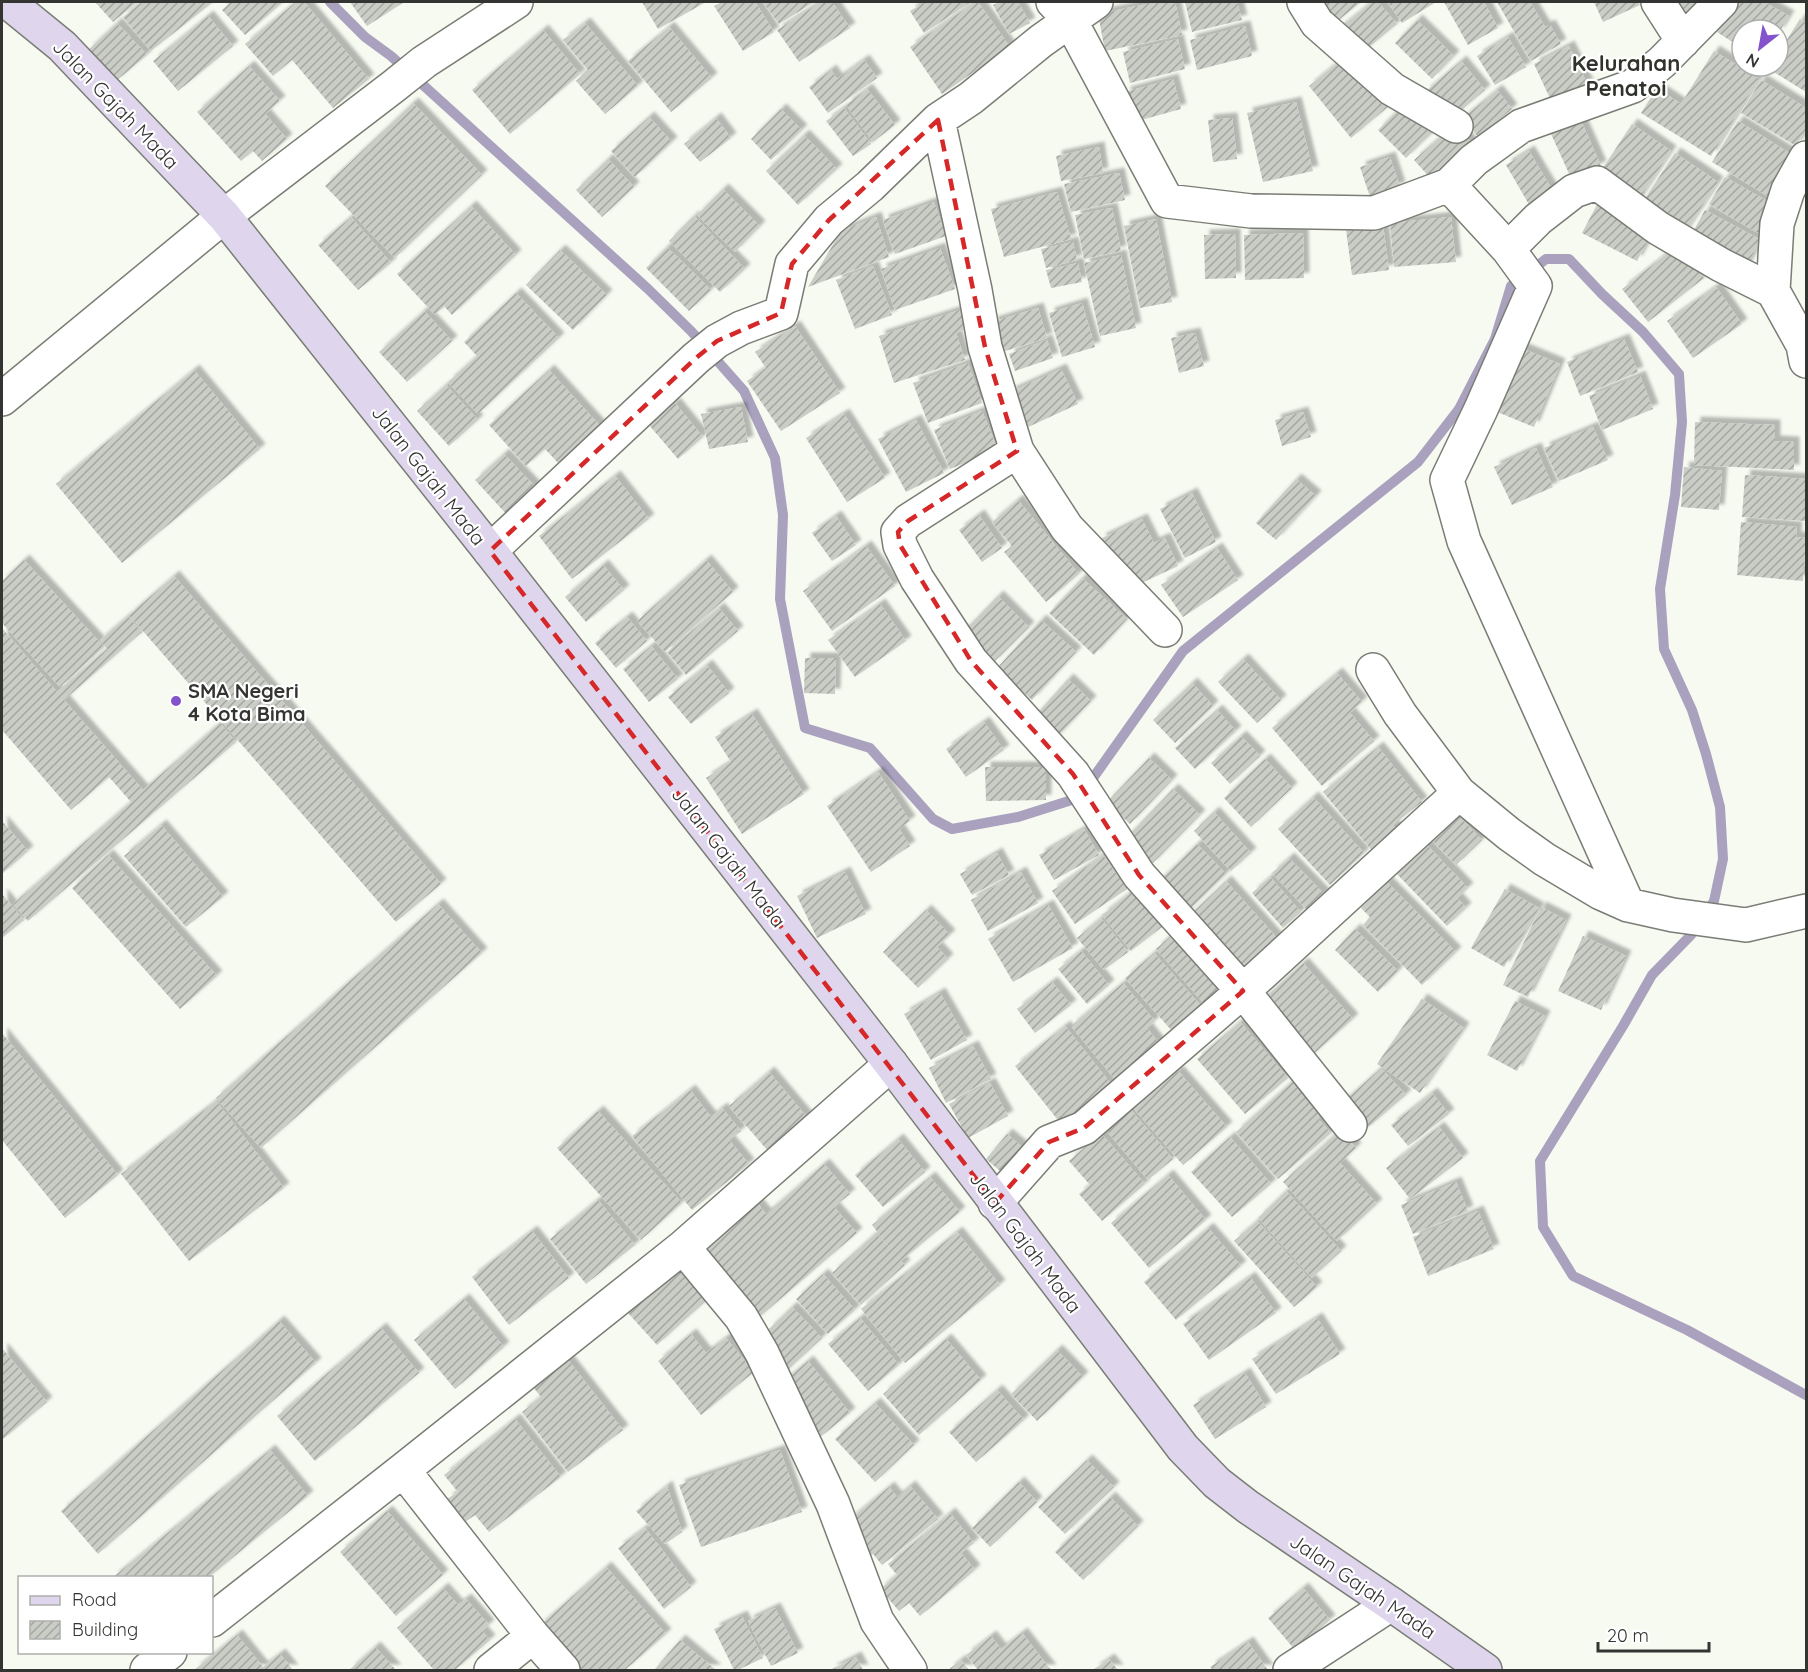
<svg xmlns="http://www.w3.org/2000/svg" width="1808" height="1672" viewBox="0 0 1808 1672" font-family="Quicksand,sans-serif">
<defs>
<pattern id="building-hatch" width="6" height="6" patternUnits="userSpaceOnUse" patternTransform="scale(1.5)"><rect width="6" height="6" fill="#c9cdc5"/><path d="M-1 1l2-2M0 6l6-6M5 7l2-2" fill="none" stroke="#a4a7a1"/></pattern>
<filter id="shadow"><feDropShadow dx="5.5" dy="-5.5" stdDeviation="1.5" flood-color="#0004"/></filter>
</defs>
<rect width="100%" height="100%" fill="#f6faf1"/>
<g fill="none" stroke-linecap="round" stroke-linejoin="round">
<!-- stream -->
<path stroke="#aaa1be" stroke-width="10" d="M330 2 365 37 391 56 647 288 691 331 744 391 775 458 783 515 780 599 805 728 870 748 933 819 952 829 1018 817 1075 799 1093 778 1183 651 1418 462 1459 409 1495 339 1511 286 1546 259H1569L1602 294 1643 332 1679 374 1682 422 1675 495 1660 589 1664 649 1692 710 1706 754 1720 807 1723 859 1714 901 1691 935 1652 975 1623 1026 1540 1161 1543 1227 1573 1276 1687 1330 1806 1395"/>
</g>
<!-- building -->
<path fill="url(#building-hatch)" filter="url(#shadow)" d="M95 2H137L113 22Z
M142 2H213L151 51 123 17Z
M231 2H283L245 35 222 10Z
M296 2H304L369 79 333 108 292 60 273 76 245 44Z
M350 2H404L367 26Z
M642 2H706L658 29Z
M722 2H755L774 32 743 51 714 6Z
M763 2H814L779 24Z
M821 2H832L850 28 799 62 777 30Z
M925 2H971L924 33 910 11Z
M975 2H978L1010 47 942 94 910 47Z
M1000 2H1018L1030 23 1009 34 993 5Z
M1146 2H1175L1182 35 1105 51 1098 14 1147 4Z
M1185 2H1237L1242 20 1192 32Z
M1309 2H1361L1330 27Z
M1372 2H1378L1397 24 1357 57 1336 31Z
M1388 2H1436L1402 23Z
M1444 2H1484L1498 28 1468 45Z
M1497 2H1530L1545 27 1550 25 1561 44 1531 61Z
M1594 2H1638L1640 5 1603 22Z
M1667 2H1706L1676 19Z
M1736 2H1764L1789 16 1778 34V30H1742V54L1732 47 1734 43 1717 32Z
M208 16 233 46 178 91 153 61Z
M1800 19 1806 23V92L1769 69 1771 66H1778V54Z
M1417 20 1454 56 1432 79 1395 43Z
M117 23 147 55 116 81 88 50Z
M585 23 638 86 605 114 576 81 588 70 563 40Z
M1245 26 1252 56 1197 70 1190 40Z
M669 27 712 78 671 112 628 61Z
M543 30 580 74 510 134 472 90Z
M1508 37 1526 67 1495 85 1477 56Z
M1178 39 1185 69 1130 83 1123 52Z
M1569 46 1589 87 1553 105 1534 64Z
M1714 51 1759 79 1711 156 1641 113 1657 88 1681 104Z
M1347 55 1395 101 1351 138 1309 86Z
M864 60 877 78 828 113 809 87 831 70 837 79Z
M1461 61 1485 90 1450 120 1425 92Z
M249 66 280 101 265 114 287 139 262 161 253 151 241 161 197 112Z
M1173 79 1181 109 1134 122 1125 92Z
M1761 80 1806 108V129L1796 146 1741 113Z
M867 89 895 125 873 142 846 105Z
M1497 90 1512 109 1478 137 1463 118Z
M1409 99 1437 128 1406 158 1378 130Z
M1296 102 1313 171 1263 182 1247 113Z
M413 103 482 175 395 258 325 186Z
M844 108 871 144 853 156 826 121Z
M781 109 802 130 771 160 751 139Z
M649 117 672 142 635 177 611 151Z
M716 118 731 138 700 162 684 144Z
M1232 118 1237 159 1213 162 1208 120Z
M1581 121 1601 166 1572 180 1551 134Z
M1738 121 1796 157 1771 198 1712 162Z
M1455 124 1473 145 1432 180 1414 160Z
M1632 124 1671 151 1636 204 1597 177Z
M804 135 837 169 798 205 766 171Z
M1099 147 1103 173 1061 181 1056 156Z
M1529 151 1554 193 1531 208 1506 165Z
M1675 153 1718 182 1683 235 1640 206Z
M1390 157 1400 187 1370 197 1360 167Z
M608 159 634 187 602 217 576 190Z
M1119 173 1125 200 1071 212 1064 184Z
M1725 177 1772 204 1763 236 1709 204Z
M723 189 760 226 735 252 697 215Z
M1057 192 1071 239 1004 257 991 209Z
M1599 201 1653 231 1637 261 1582 233Z
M934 202 946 236 895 254 883 220Z
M471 206 516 255 452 315 444 306 435 315 397 274Z
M1112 208 1121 251 1084 259 1075 215Z
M1705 210 1761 240 1745 269 1689 239Z
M694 216 745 269 720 292 669 241Z
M351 217 391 263 358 290 318 245Z
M876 217 889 257 808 287 841 231Z
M1451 217 1456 262 1394 267 1390 223Z
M1156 219 1172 302 1140 308 1124 226Z
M1383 225 1389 270 1352 275 1346 230Z
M1303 233 1304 278 1245 280 1244 235Z
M1235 234 1236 278 1205 279 1204 235Z
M1073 242 1077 260 1046 268 1041 249Z
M1678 245 1704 278 1648 322 1622 289Z
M667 247 711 290 689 311 646 268Z
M940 248 955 289 895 310 881 269Z
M560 250 607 295 573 330 526 285Z
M1121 255 1136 328 1100 336 1084 263Z
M1078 263 1082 282 1051 288 1046 270Z
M873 266 892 315 855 329 836 280Z
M1716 287 1742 324 1693 358 1667 321Z
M516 293 559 338 478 414 448 382 477 356 464 342Z
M1082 303 1095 347 1062 357 1049 313Z
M1038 308 1047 338 1002 352 992 322Z
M960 310 967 329 956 333 965 360 894 383 879 336Z
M424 311 452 341 407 382 379 352Z
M795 326 840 393 781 431 747 381 766 368 755 352Z
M1195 333 1204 366 1179 373 1171 338Z
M1624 339 1638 372 1580 396 1567 362Z
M1047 340 1053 358 1015 371 1009 354Z
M1521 348 1560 364 1534 427 1495 411Z
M968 363 982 403 928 423 913 383Z
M1061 369 1078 404 1026 428 1010 392Z
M194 370 260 449 122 563 56 484Z
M549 370 601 427 560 465 545 449 526 466 489 425Z
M1640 376 1653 409 1602 430 1589 396Z
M446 385 478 420 449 446 417 411Z
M675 403 703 437 678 459 649 425Z
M741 407 748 442 709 449 701 414Z
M982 411 998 450 950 469 934 430Z
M1303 412 1311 437 1282 446 1275 420Z
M844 414 885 478 847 502 806 438Z
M916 420 944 473 906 492 878 439Z
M1695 422 1775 425V441L1794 442V470L1694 465Z
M1593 427 1608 460 1559 481 1544 448Z
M1536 448 1553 487 1512 505 1494 467Z
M504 454 539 491 509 517 475 480Z
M1684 467 1722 471 1719 510 1681 507Z
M1745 475 1806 479V521L1742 517Z
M615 476 649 519 572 579 539 536Z
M1296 479 1316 496 1276 540 1256 523Z
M1192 493 1216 542 1185 558 1160 509Z
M1018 500 1079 574 1046 602 1004 552 1012 546 992 522Z
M979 515 1002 548 982 562 959 530Z
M836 516 856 545 832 561 812 533Z
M1142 519 1154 543 1165 538 1178 566 1133 587 1100 539Z
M1741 522 1797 527 1796 537 1806 538 1803 581 1737 575Z
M866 546 895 586 832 631 803 591Z
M1217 548 1238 580 1183 617 1161 585Z
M24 560 104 647 60 687 2 623V581Z
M706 560 733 592 665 652 637 621Z
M603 565 624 590 586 622 565 597Z
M174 576 441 884 396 922 129 615Z
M1082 578 1127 619 1094 655 1049 613Z
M998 596 1029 627 993 663 962 633Z
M880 604 906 641 855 677 828 640Z
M719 608 738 631 686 675 667 652Z
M128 616 142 632 64 700 143 790 220 723 236 742 28 921 13 904 131 802 109 777 71 810 2 730V628L57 692 107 649 100 640Z
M627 617 647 641 616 668 595 643Z
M1041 620 1076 652 1032 700 997 668Z
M651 646 678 679 649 702 623 669Z
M805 658H836L835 694 804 693Z
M1243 659 1281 700 1257 723 1218 682Z
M707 665 729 693 691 724 668 697Z
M1337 673 1362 702 1350 713 1374 741 1322 786 1272 728Z
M1068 679 1091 701 1055 739 1033 718Z
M1192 683 1213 706 1175 743 1153 720Z
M1217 710 1236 731 1195 769 1175 748Z
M752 714 804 794 742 834 706 778 731 762 715 737Z
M984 722 1004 750 966 777 946 749Z
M1241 736 1260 756 1230 784 1211 763Z
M1378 747 1422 802 1393 825 1400 832 1374 853 1323 792Z
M1149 758 1172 780 1130 824 1107 802Z
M1265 759 1292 788 1251 827 1224 798Z
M985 767H1046V800L986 801Z
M878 772 910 821 899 829 910 846 871 872 827 806Z
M1173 789 1200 815 1151 865 1125 839Z
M1313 797 1364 853 1330 885 1278 829Z
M1454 811 1482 840 1456 865 1428 836Z
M1214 812 1251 853 1231 871 1194 831Z
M2 821 28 851 2 874Z
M161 825 223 897 186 927 124 856Z
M1084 829 1099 855 1054 880 1039 855Z
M1425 843 1468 888 1457 898 1466 908 1447 926 1395 872Z
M1197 844 1226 874 1185 914 1156 884Z
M997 853 1009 875 972 895 960 874Z
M108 855 217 976 180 1009 72 888Z
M1103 855 1127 889 1075 924 1052 891Z
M1289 858 1325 895 1308 911 1272 873Z
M845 872 866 914 817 938 797 896Z
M1021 872 1038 903 988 931 971 900Z
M1270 877 1301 912 1283 928 1252 893Z
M1226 881 1277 938 1237 974 1187 918Z
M1387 882 1456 952 1422 985 1363 925 1370 917 1361 908Z
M1138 887 1167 923 1131 951 1102 915Z
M1505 889 1539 908 1504 967 1471 948Z
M2 894 24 920 2 938Z
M438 904 482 953 261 1148 216 1098Z
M1048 905 1073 948 1013 982 988 939Z
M1541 907 1566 920 1528 997 1503 985Z
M926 910 950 935 937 947 948 959 918 988 883 952Z
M1101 918 1128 952 1104 970 1077 938Z
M1355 929 1398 971 1378 992 1335 950Z
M1176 931 1227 989 1207 1007 1156 949Z
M1583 936 1626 956 1601 1010 1558 991Z
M1081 951 1109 985 1087 1004 1058 969Z
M1154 953 1201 1006 1172 1031 1125 978Z
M1303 963 1353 1019 1309 1058 1259 1003Z
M1052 982 1071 1005 1035 1033 1017 1009Z
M1123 983 1155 1021 1147 1028 1163 1048 1119 1084 1071 1026Z
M940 993 967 1040 931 1060 904 1014Z
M1422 999 1464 1028 1420 1093 1377 1064Z
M1515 1001 1545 1016 1517 1071 1487 1055Z
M1240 1022 1288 1078 1245 1114 1197 1059Z
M1065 1026 1111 1084 1061 1124 1015 1066Z
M2 1033 118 1175 65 1218 2 1140Z
M973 1046 991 1079 946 1103 929 1068Z
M1381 1068 1406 1095 1365 1130 1341 1104Z
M1178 1071 1227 1127 1183 1165 1134 1109Z
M769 1072 807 1117 768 1151 729 1106Z
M1294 1080 1325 1114 1319 1120 1331 1133 1278 1179 1236 1132Z
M990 1083 1008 1116 968 1138 949 1104Z
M690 1090 711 1117 722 1108 741 1131 729 1140 749 1164 692 1210 632 1136Z
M1432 1093 1449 1114 1408 1146 1391 1125Z
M216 1101 284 1188 189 1261 121 1174Z
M1130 1109 1173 1159 1148 1180 1106 1130Z
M598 1111 682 1203 641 1240 557 1148Z
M1439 1127 1463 1158 1410 1199 1386 1168Z
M1340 1130 1356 1148 1340 1163 1377 1204 1337 1241 1283 1182Z
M1101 1133 1145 1184 1102 1221 1079 1194 1090 1185 1069 1161Z
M1007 1134 1027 1151 1006 1176 986 1159Z
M1230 1137 1271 1184 1232 1217 1191 1172Z
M898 1139 925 1172 883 1207 855 1175Z
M824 1164 850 1194 834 1207 857 1233 756 1320 693 1249 757 1203 766 1214Z
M1168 1175 1206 1220 1149 1268 1111 1223Z
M930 1177 960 1212 901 1261 905 1265 861 1305 832 1273 876 1233 891 1249 872 1225Z
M1456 1182 1468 1211 1413 1234 1401 1205Z
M1286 1191 1341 1251 1312 1278 1258 1218Z
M598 1200 635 1245 586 1284 550 1239Z
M1478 1211 1494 1249 1428 1276 1413 1237Z
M1257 1221 1317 1287 1294 1307 1234 1241Z
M1208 1228 1241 1266 1176 1320 1144 1282Z
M532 1231 569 1278 509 1325 472 1277Z
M957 1232 1000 1285 905 1363 861 1309Z
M680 1267 709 1298 657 1345 628 1313Z
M823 1274 855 1310 828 1334 796 1299Z
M1250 1277 1276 1313 1209 1360 1183 1324Z
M464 1299 504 1347 455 1389 414 1340Z
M792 1307 822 1338 779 1378 769 1329Z
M860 1318 899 1365 868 1391 828 1344Z
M1317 1318 1340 1354 1276 1394 1252 1359Z
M279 1321 316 1363 98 1554 61 1511Z
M381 1328 419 1373 315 1461 277 1416Z
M691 1334 706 1353 726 1338 754 1372 701 1415 658 1361Z
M946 1339 981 1380 919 1435 883 1394Z
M2 1348 47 1402 2 1440Z
M1057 1350 1083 1377 1037 1421 1011 1394Z
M568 1360 623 1430 568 1472 522 1412 541 1397 533 1387Z
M808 1361 850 1413 819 1438 777 1387Z
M1245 1373 1266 1407 1215 1439 1193 1405Z
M997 1390 1024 1420 976 1462 949 1432Z
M875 1403 914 1445 875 1482 835 1439Z
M515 1419 561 1477 489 1532 475 1515 465 1522 447 1499 458 1492 444 1475Z
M270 1450 308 1496 208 1578H112Z
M780 1450 802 1512 701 1547 679 1485Z
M1087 1460 1114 1487 1065 1534 1038 1507Z
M1019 1482 1037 1502 990 1547 972 1528Z
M667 1486 682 1532 665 1544 636 1511Z
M910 1486 938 1519 882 1565 873 1554 867 1558 850 1519 889 1487 897 1497Z
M1110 1497 1138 1526 1083 1580 1055 1552Z
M387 1511 443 1575 396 1616 340 1552Z
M950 1513 974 1543 961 1553 975 1570 920 1616 909 1603 899 1611 880 1589 897 1575 888 1564Z
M645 1528 691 1587 664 1609 618 1548Z
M606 1567 666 1634 625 1670H579L539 1626Z
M443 1588 458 1605 466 1599 489 1625 482 1631 490 1640 455 1670H434L397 1628Z
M1303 1588 1330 1620 1295 1650 1268 1618Z
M775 1608 798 1653 771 1666 748 1621Z
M742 1616 763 1658 738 1670H734L714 1629Z
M1022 1633 1051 1670H978L966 1655 991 1636 1001 1649Z
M237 1635 263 1667 280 1654 293 1670H194Z
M680 1640 716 1670H654Z
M1248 1642 1268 1670H1213L1210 1667Z
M375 1647 396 1670H349Z
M856 1657 863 1670H830Z
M1109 1659 1118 1670H1093Z
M961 1660 969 1670H948Z"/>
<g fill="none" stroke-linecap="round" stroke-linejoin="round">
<!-- minor casing -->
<g stroke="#7a7d75" stroke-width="36">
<path id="minor" d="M1053 2 1070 20 1167 201 1251 211 1374 213 1449 185 1474 160 1521 126 1633 86 1662 62 1721 2
M1304 2 1317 23 1392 89 1456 126
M1658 2 1683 41
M938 120 975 290 985 347 1017 451 1067 528 1165 630
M1806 158 1788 190 1777 224 1773 291 1803 345 1806 361
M1449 185 1508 249 1535 286 1481 409 1447 480 1464 541 1628 905
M1508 249 1538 219 1574 191 1597 183 1658 228 1721 265 1773 291
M1017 451 908 521 898 532 900 545 917 579 971 661 1073 774 1139 875 1243 991 1350 1125
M490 551 696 358 717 341 741 328 781 313 792 264 829 220 870 186 938 120 971 98 1041 41 1096 2
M1373 670 1400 714 1459 793 1509 834 1544 859 1601 893 1628 905 1673 915 1746 925 1806 911
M995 1203 1049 1142 1084 1128 1243 991 1459 793
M683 1247 741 1317 762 1353 833 1504 877 1621 910 1670
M403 1470 533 1636 563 1670
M212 1620 403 1470 683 1247 891 1064
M147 1670 170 1652
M491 1670 533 1636
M1290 1670 1391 1604"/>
</g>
<!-- tertiary casing -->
<g stroke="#7a7d75" stroke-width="36">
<path id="tertiary" d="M2 399 224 216 394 86 424 62 516 2"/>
</g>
<!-- secondary casing -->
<g stroke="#7a7d75" stroke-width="36">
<path id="secondary" d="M8 2 62 46 224 216 490 551 891 1064 1183 1448 1217 1483 1248 1507 1391 1604 1485 1670"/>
</g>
<!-- minor -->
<use href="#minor" stroke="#fff" stroke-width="33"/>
<!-- tertiary -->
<use href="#tertiary" stroke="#fff" stroke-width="33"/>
<!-- secondary -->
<use href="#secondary" stroke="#dfd6ee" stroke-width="33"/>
</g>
<!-- marked area -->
<path fill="none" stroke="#d62828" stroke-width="4.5" stroke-dasharray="12 8" stroke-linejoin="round" d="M938 120 985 347 1017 451 908 521 898 532 900 545 971 661 1073 774 1139 875 1243 991 1084 1128 1049 1142 995 1203 490 551 696 358 717 341 781 313 792 264 829 220Z"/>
<!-- markers -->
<circle fill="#8453cb" stroke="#fff" stroke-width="2" cx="176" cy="701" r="6"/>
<g text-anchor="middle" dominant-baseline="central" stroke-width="4.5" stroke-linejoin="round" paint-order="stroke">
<!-- street labels -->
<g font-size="20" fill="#343532" stroke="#fff">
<text transform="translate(116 104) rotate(46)">Jalan Gajah Mada</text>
<text transform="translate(429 475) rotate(52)">Jalan Gajah Mada</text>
<text transform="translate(729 857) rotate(52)">Jalan Gajah Mada</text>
<text transform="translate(1026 1242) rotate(53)">Jalan Gajah Mada</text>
<text transform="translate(1363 1586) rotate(34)">Jalan Gajah Mada</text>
</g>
<!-- poi labels -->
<g font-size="20" font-weight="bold" fill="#343532" stroke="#fff" text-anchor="start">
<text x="188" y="690">SMA Negeri<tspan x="188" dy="23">4 Kota Bima</tspan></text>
</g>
<!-- quarter labels -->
<g font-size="22" font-weight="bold" fill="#30322c" stroke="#fff">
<text x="1626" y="63">Kelurahan<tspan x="1626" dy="25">Penatoi</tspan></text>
</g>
</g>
<!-- border -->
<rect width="1808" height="1672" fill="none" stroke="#343532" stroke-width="6"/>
<!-- legend -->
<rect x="18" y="1576" width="195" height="78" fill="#ffffff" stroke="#aeaead" stroke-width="1.5"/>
<rect x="30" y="1596" width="30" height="9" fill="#dfd6ee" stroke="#aeaead" stroke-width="1.5"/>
<text x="72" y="1606" font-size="18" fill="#343532">Road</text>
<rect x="30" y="1621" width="30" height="18" fill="url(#building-hatch)" stroke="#aeaead" stroke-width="1.5"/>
<text x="72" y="1636" font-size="18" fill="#343532">Building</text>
<!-- north arrow -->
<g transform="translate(1760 48) rotate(211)"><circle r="28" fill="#ffffff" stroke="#aeaead" stroke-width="1.5"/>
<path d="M0-4.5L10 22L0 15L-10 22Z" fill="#8453cb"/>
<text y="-9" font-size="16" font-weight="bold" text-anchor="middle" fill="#343532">N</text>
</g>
<!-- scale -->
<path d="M1598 1642v9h111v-9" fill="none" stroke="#343532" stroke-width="3"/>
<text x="1607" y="1642" font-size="18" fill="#343532" stroke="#ffffff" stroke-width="4.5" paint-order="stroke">20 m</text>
</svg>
